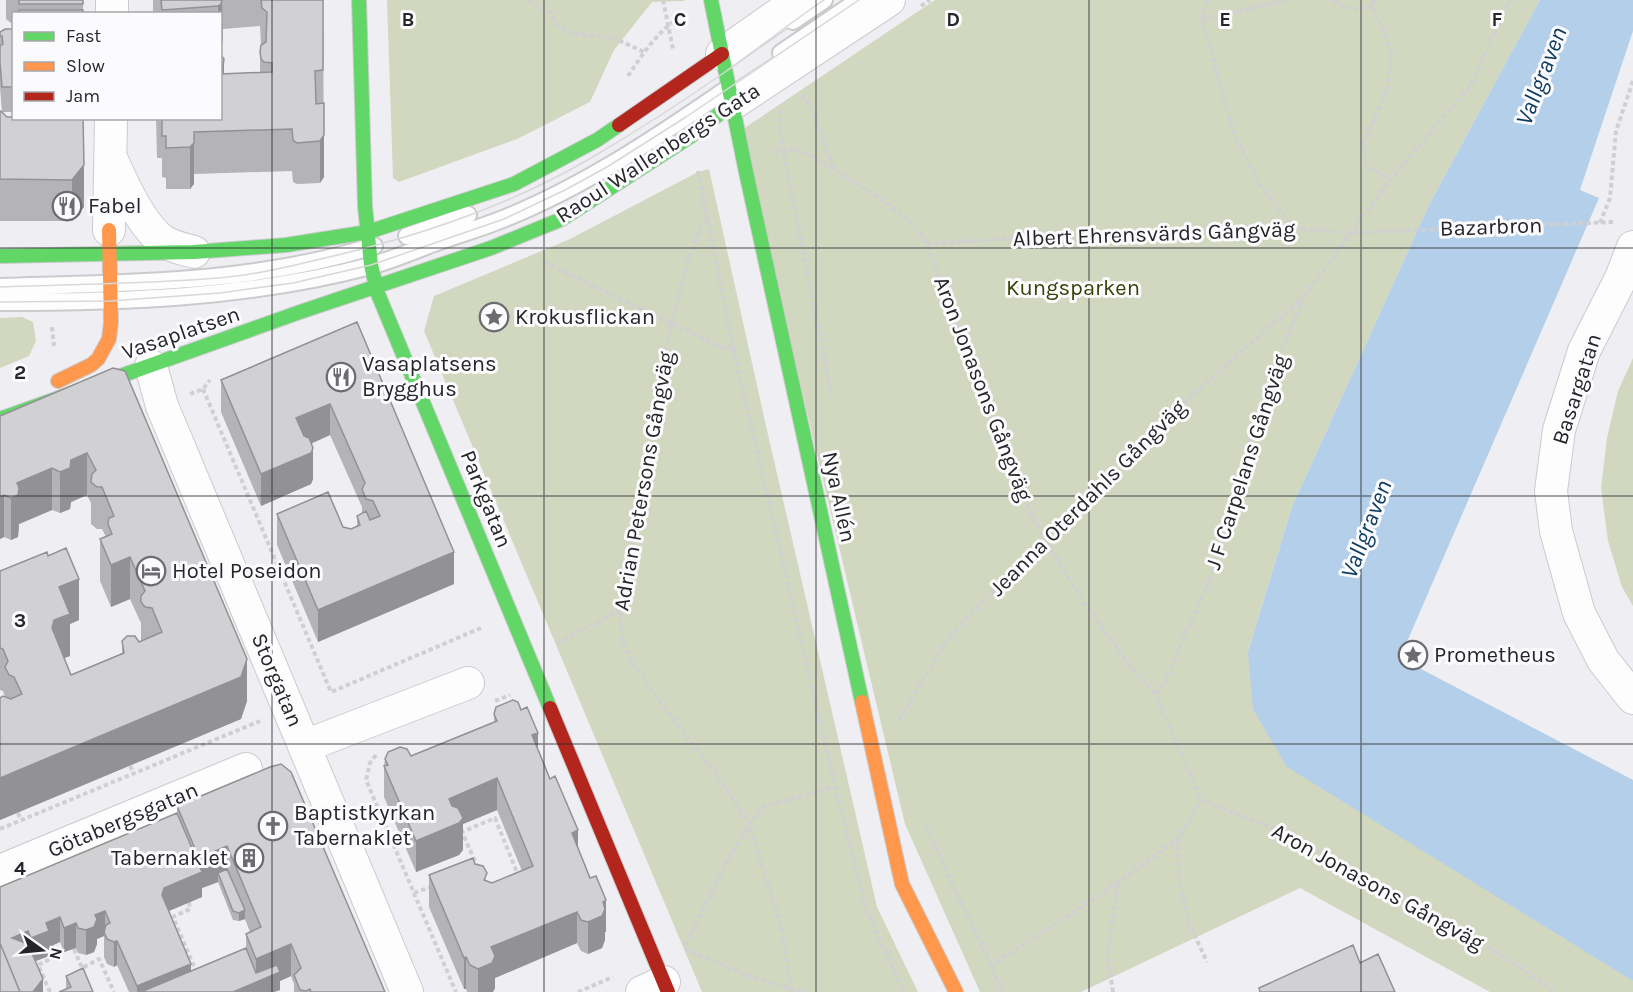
<svg xmlns="http://www.w3.org/2000/svg" width="1633" height="992" viewBox="0 0 1633 992" font-family="Karla,sans-serif">
<rect width="100%" height="100%" fill="#efeff3"/>
<!-- green -->
<path fill="#d2d7c0" d="M387 0H684L685 1 652 2 614 50 590 102 517 139 399 182 393 178Z
M935 0H1540L1430 203 1292 507 1248 652 1633 981V992H1490L1300 888 1081 992H980L905 824 740 131Z
M709 169 766 426 877 907 918 992H702L424 331 434 296 570 239 698 172Z
M22 317 33 322 36 341 29 356 0 368V318Z
M1633 358V606L1622 587 1608 541 1601 488 1607 438 1618 391Z"/>
<!-- water -->
<path fill="#b3cfe9" d="M1540 0H1633V31L1580 190 1599 198 1400 658 1633 780V981L1287 767 1253 709 1248 652 1292 507 1430 203Z"/>
<g fill="none" stroke-linecap="round" stroke-linejoin="round">
<!-- lane casing -->
<g stroke="#cbcbce" stroke-width="20">
<path id="lane" d="M793 21 824 0
M781 53 859 0
M407 236 468 215
M0 287C127 283 251 284 374 246
M0 302C124 302 249 298 370 266 392 260 413 251 434 243 457 235 480 228 503 219 583 187 656 138 727 89"/>
</g>
<!-- street casing -->
<g stroke="#cbcbce" stroke-width="34">
<path id="street" d="M112 14V0
M722 54 799 0
M732 104 889 0
M111 158C121 181 142 227 163 241 172 247 184 249 194 252
M109 230 111 118
M1633 247 1621 278 1584 351 1559 430 1551 491 1556 531 1579 613 1603 660 1633 698
M151 366 162 406 407 992
M305 746 468 683
M0 871 246 769
M642 992 664 982"/>
</g>
<!-- fast casing -->
<g stroke="#cbcbce" stroke-width="16">
<path id="fast" d="M359 0 365 206 371 265 378 294 550 708
M711 0 746 172 862 702
M0 256 194 252 286 245 368 232 514 184 597 140 619 125
M0 419 300 312 491 248 562 219 691 136 732 104"/>
</g>
<!-- slow casing -->
<g stroke="#cbcbce" stroke-width="16">
<path id="slow" d="M58 381 91 365 98 359 109 339 111 322 109 230
M862 702 902 884 956 992"/>
</g>
<!-- jam casing -->
<g stroke="#cbcbce" stroke-width="16">
<path id="jam" d="M619 125 722 54
M550 708 668 992"/>
</g>
<!-- path -->
<path stroke="#d0d0d2" stroke-width="4" stroke-dasharray="4.5 3" stroke-linecap="butt" d="M528 0 551 13 557 25 569 33 606 37 618 40 644 52
M663 0 673 49
M1207 0 1202 19 1233 131 1258 182 1294 228
M1333 0C1347 9 1356 11 1372 6
M1374 0 1372 6 1391 48 1388 88 1362 145 1367 167 1391 179
M921 6 930 0
M1202 19 1288 0
M628 76C642 55 658 30 680 18
M802 95 811 106 834 170
M781 110 779 126 783 150 832 397
M774 152 794 149 809 155 858 184 891 206 917 228 927 244 1011 472 1044 538 1083 601 1130 666 1156 695 1201 800 1284 832 1382 886 1504 957 1556 992
M698 171 733 347 835 787 866 909 904 992
M707 221 702 223 689 257 671 324 620 610 622 641 629 656 658 699 722 782 749 824 782 929 791 992
M1600 223 1610 198 1616 131 1633 81
M927 244 1021 238 1156 235 1256 229 1294 228 1351 233 1613 222
M544 262 725 349 733 347
M52 327 54 346
M203 389 331 692 481 628
M190 394 203 389 210 380
M557 643 620 610
M1156 695 1165 680 1212 575 1259 408 1303 298 1391 179 1470 86 1510 0
M495 701 510 695
M899 720 949 637 1044 538 1186 401 1302 298
M376 755 370 763 366 780 456 992
M130 766 134 773
M18 813 21 820
M926 826 1003 992
M0 829 260 721
M1178 839 1179 881 1189 923 1207 962
M478 868 462 832 495 818 518 875
M414 893 433 886
M189 902 190 909 173 917 195 969
M685 945 726 864 749 824 765 806 835 787
M74 949 82 968 99 959 114 992
M685 949C724 966 764 984 806 992
M990 966 1100 895 1178 839 1201 800
M50 992 38 965 56 956 52 945
M578 992 613 977
M1113 992 1108 959 1110 933 1119 882"/>
<!-- lane -->
<use href="#lane" stroke="#fdfdfd" stroke-width="16"/>
<!-- street -->
<use href="#street" stroke="#fdfdfd" stroke-width="32"/>
<!-- fast -->
<use href="#fast" stroke="#63d668" stroke-width="14"/>
<!-- slow -->
<use href="#slow" stroke="#ff974d" stroke-width="14"/>
<!-- jam -->
<use href="#jam" stroke="#b3261e" stroke-width="14"/>
<!-- tram -->
<path stroke="#d8d8d9" stroke-width="1.5" d="M0 287C73 284 145 284 218 278 255 275 292 266 329 257 420 236 511 205 591 158 637 131 682 102 725 72 759 48 790 23 824 0
M0 302 110 301 220 293 293 283 371 265 504 219 565 190 607 167 686 117 859 0"/>
</g>
<!-- wall -->
<path fill="#b4b4b6" fill-rule="evenodd" d="M6 0H83V14H14V24L11 23 6 19Z
M153 0H323L324 177 320 183 297 184 293 182 292 171 194 174V184L190 189H166V178L162 177V158H157L156 118H220L224 74 260 72V52L261 45 260 26 223 29V40L220 46V14H153Z
M14 29V112H3L7 117 83 118 84 207 72 221H0V111L2 112 0 87V32Z
M357 322 454 584 318 642 277 545V514L351 529 357 526V516L362 513V507L330 435 311 444 313 479 311 484 261 506 221 412V380Z
M113 368 247 701 241 719 0 820V698L5 697 3 691 0 690V571L79 620 70 624V656L64 658 71 675 122 653V641H141V623L130 599 111 607 100 581V539L106 537 102 529H97L91 524V503L87 495 71 502 70 509 60 513 52 510 19 524 18 537 11 540 4 537 0 539V416Z
M494 714 538 749 578 848 606 932H605V940L602 948 588 954 581 951 577 943 495 978V988L493 992H467L466 989H464L429 907V875L475 864 487 881 492 883 522 871 497 810 463 824V850L459 855 416 872 384 797V766L385 759 411 756 494 722Z
M270 767 385 992H294V984L291 976 280 981V990L274 992H129L117 965 114 967 107 964 104 957V936L97 939V944L94 952 86 955 78 953 76 948 64 952 60 942 49 947V956L35 961 43 992 0 887 177 813V806ZM218 882 233 920 239 921 245 919 250 932 246 934V948L191 971 169 911 202 897V888Z
M66 976 93 992 66 989Z"/>
<!-- shaded-wall -->
<path fill="#929294" d="M222 0 223 40 220 46V14H218V6Z
M224 59V101L220 110V68Z
M324 135V177L320 183V141Z
M194 143V184L190 189V147Z
M84 165V207L72 221V180Z
M330 404V435L296 450V418Z
M313 448V479L311 484 261 506V474Z
M87 453V495L71 502 70 509 60 513V472L71 460Z
M52 468V510L19 524 18 537 11 540V498L17 483Z
M4 495V537L0 539V497Z
M454 552V584L318 642V610Z
M130 557V599L111 607V565Z
M79 579V620L70 624V656L54 662 52 628 59 587Z
M247 659V701L241 719 0 820V778Z
M538 733V764L532 735Z
M497 778V810L463 824V850L459 855 416 872V841L449 799Z
M578 830V862L572 833Z
M227 846V878L218 873V882L202 888V897L164 913 162 895 164 888 199 873V858Z
M606 900V932H605V940L602 948 588 954V922L603 902Z
M245 910V919L239 921V913Z
M105 911V935L104 932V936L97 939V944L94 952 86 955V930L95 915Z
M577 912V943L495 978V988L493 992H478V969L491 947Z
M60 917V942L49 947V956L31 963V938L46 923Z
M76 923V948L64 952V928Z
M28 931V955L12 938Z
M117 941V965L114 967V942Z
M291 944V976L280 981V990L274 992H233L256 982V959Z
M466 957V989H464V958Z
M191 964V989L183 992H137V986Z
M43 979V992H33Z"/>
<!-- building -->
<path fill="#d1d1d4" stroke="#929294" stroke-width="1.5" d="M19 0H83V4H19Z
M161 0H222L221 4 218 6 162 10Z
M261 0H323V70L315 71 316 104 324 103V135L320 141 297 143 293 140 292 129 194 132V143L190 147 166 148V136H162V118H220V74L272 72V63L264 62 261 59 260 52 261 45 266 42 267 12 262 8Z
M19 10H83V14H19Z
M5 29H14V87H2L0 62V46L3 44 2 36H0V32Z
M220 54 224 59 223 66 220 68Z
M0 111 2 112 7 117H14V118H83L84 165 72 180 0 179Z
M357 322 454 552 318 610 277 514 328 492 343 527 351 529 360 525 357 516 366 511 370 520 380 516 373 501 366 499 362 489 365 483 330 404 296 418 304 436 309 438 313 448 311 453 261 474 221 380Z
M113 368 125 371 247 659 241 677 0 778V698L3 696 11 699 22 694 14 677 9 675 5 667 8 661 3 649 0 648V571L47 552 48 556 66 548 79 579 59 587 70 614 54 620 52 628 71 675 124 653 122 641 127 636H135L139 642 162 632 152 608 145 607 141 602V596L145 591 130 557 111 565 100 539 112 534 108 524 109 518 114 516 102 487H97L91 482 92 474 96 470 87 453 71 460 70 468 60 472 52 468 17 483 19 488 18 495 11 498 4 495 0 497V416Z
M513 700 518 702 521 710 527 707 538 733 532 735 550 779 555 776 578 830 572 833 590 878 596 876 606 900 603 902 605 909 602 916 588 922 581 920 577 912 491 947 495 956 492 963 478 969 470 965 466 957 464 958 429 875 473 858 475 864 483 866 487 873 484 880 492 883 533 866 497 778 449 799 452 806 458 808 463 818 459 823 416 841 384 766 388 765 385 759 388 752 400 747 407 749 411 756 497 721 494 714 496 707Z
M281 764 291 772 385 992H311L310 989 306 991 300 990 294 975 301 968 291 944 256 959 246 934 261 927 227 846 199 858 177 806 270 767Z
M177 813 202 872 164 888 162 895 191 964 137 986 117 941 114 942 107 939 104 932 106 925 110 923 105 911 95 915 97 919 94 927 86 930 78 928 76 923 64 928 60 917 46 923 49 931 31 938 28 931 12 938 28 944 43 979 33 992H20L0 943V887Z
M227 869 245 910 239 913 233 911 218 873Z
M0 943 20 992H0Z
M1353 945 1360 963 1378 954 1395 992H1260L1259 988Z
M246 948 256 973 277 965 280 972 233 992H141Z
M83 968 93 992H59L71 987 66 976Z"/>
<!-- grid -->
<path fill="none" stroke="#262629" stroke-width="1.5" stroke-opacity="0.55" d="M272 0V992M544 0V992M816 0V992M1089 0V992M1361 0V992M0 248H1633M0 496H1633M0 744H1633"/>
<!-- icons -->
<defs>
<g id="restaurant-ring" transform="scale(1.5)"><circle r="9.5" fill="#fbfbfe" stroke="#6c6c70" stroke-width="1.5"/><path d="M-5-6h1v4h1v-4h1v4h1v-4h1v5L-1.5 .5V6h-2V.5L-5-1ZM5-6V6H3V1.5H1.5Q1.5-4 5-6Z" fill="#6c6c70"/></g>
<g id="sight-ring" transform="scale(1.5)"><circle r="9.5" fill="#fbfbfe" stroke="#6c6c70" stroke-width="1.5"/><path d="M0-6L1.8-2.2L6-1.7L2.9 1.2L3.7 5.4L0 3.3L-3.7 5.4L-2.9 1.2L-6-1.7L-1.8-2.2Z" fill="#6c6c70"/></g>
<g id="hotel-ring" transform="scale(1.5)"><circle r="9.5" fill="#fbfbfe" stroke="#6c6c70" stroke-width="1.5"/><path d="M-6-4.5h1.5V1H6V5H4.5V3h-9V5H-6ZM-4 0a1.8 1.8 0 1 1 3.6 0ZM.5 0V-2.5h3Q6-2.5 6 0Z" fill="#6c6c70"/></g>
<g id="church-ring" transform="scale(1.5)"><circle r="9.5" fill="#fbfbfe" stroke="#6c6c70" stroke-width="1.5"/><path d="M-1.2-6h2.4v3.5h3.3v2.4h-3.3V6h-2.4V-.1h-3.3v-2.4h3.3Z" fill="#6c6c70"/></g>
<g id="building-ring" transform="scale(1.5)"><circle r="9.5" fill="#fbfbfe" stroke="#6c6c70" stroke-width="1.5"/><path d="M-4-6H4V6H1V3H-1V6H-4ZM-2.5-4.3h1.7v1.8h-1.7ZM.8-4.3h1.7v1.8H.8ZM-2.5-1h1.7V.8h-1.7ZM.8-1h1.7V.8H.8Z" fill="#6c6c70"/></g>
</defs>
<g fill-rule="evenodd">
<use href="#restaurant-ring" x="67" y="206"/>
<use href="#sight-ring" x="494" y="317"/>
<use href="#restaurant-ring" x="341" y="377"/>
<use href="#hotel-ring" x="151" y="571"/>
<use href="#sight-ring" x="1413" y="655"/>
<use href="#church-ring" x="273" y="826"/>
<use href="#building-ring" x="249" y="858"/>
</g>
<g text-anchor="middle" dominant-baseline="central" stroke-width="6" stroke-linejoin="round" paint-order="stroke">
<!-- street labels -->
<g font-size="22" fill="#262629" stroke="#fbfbfe">
<text transform="translate(658 153) rotate(-33)">Raoul Wallenbergs Gata</text>
<text transform="translate(1491 227) rotate(-2)">Bazarbron</text>
<text transform="translate(1154 234) rotate(-2)">Albert Ehrensvärds Gångväg</text>
<text transform="translate(181 333) rotate(-19)">Vasaplatsen</text>
<text transform="translate(983 389) rotate(69)">Aron Jonasons Gångväg</text>
<text transform="translate(1577 389) rotate(-72)">Basargatan</text>
<text transform="translate(1247 462) rotate(-72)">J F Carpelans Gångväg</text>
<text transform="translate(644 481) rotate(-80)">Adrian Petersons Gångväg</text>
<text transform="translate(839 497) rotate(78)">Nya Allén</text>
<text transform="translate(1088 498) rotate(-45)">Jeanna Oterdahls Gångväg</text>
<text transform="translate(486 499) rotate(68)">Parkgatan</text>
<text transform="translate(277 680) rotate(67)">Storgatan</text>
<text transform="translate(123 820) rotate(-23)">Götabergsgatan</text>
<text transform="translate(1378 887) rotate(29)">Aron Jonasons Gångväg</text>
</g>
<!-- poi labels -->
<g font-size="22" fill="#262629" stroke="#fbfbfe" text-anchor="start">
<text x="88" y="206">Fabel</text>
<text x="515" y="317">Krokusflickan</text>
<text x="362" y="364">Vasaplatsens<tspan x="362" dy="25">Brygghus</tspan></text>
<text x="172" y="571">Hotel Poseidon</text>
<text x="1434" y="655">Prometheus</text>
<text x="294" y="813">Baptistkyrkan<tspan x="294" dy="25">Tabernaklet</tspan></text>
<text x="228" y="858" text-anchor="end">Tabernaklet</text>
</g>
<!-- park labels -->
<g font-size="22" fill="#394005" stroke="#fbfbfe">
<text x="1073" y="288">Kungsparken</text>
</g>
<!-- water labels -->
<g font-size="24" font-style="italic" fill="#0d3b5e" stroke="#fbfbfe">
<text transform="translate(1541 76) rotate(-69)">Vallgraven</text>
<text transform="translate(1366 529) rotate(-69)">Vallgraven</text>
</g>
</g>
<g font-size="20" text-anchor="middle" font-weight="bold" fill="#262629" stroke="#fbfbfe" stroke-width="6" stroke-linejoin="round" paint-order="stroke">
<text x="408" y="26">B</text>
<text x="680" y="26">C</text>
<text x="953" y="26">D</text>
<text x="1225" y="26">E</text>
<text x="1497" y="26">F</text>
<text x="20" y="379">2</text>
<text x="20" y="627">3</text>
<text x="20" y="875">4</text>
</g>
<!-- legend -->
<rect x="12" y="12" width="210" height="108" fill="#fbfbfe" stroke="#a6a6a9" stroke-width="1.5"/>
<rect x="24" y="32" width="30" height="9" fill="#63d668" stroke="#a6a6a9" stroke-width="1.5"/>
<text x="66" y="42" font-size="18" fill="#262629">Fast</text>
<rect x="24" y="62" width="30" height="9" fill="#ff974d" stroke="#a6a6a9" stroke-width="1.5"/>
<text x="66" y="72" font-size="18" fill="#262629">Slow</text>
<rect x="24" y="92" width="30" height="9" fill="#b3261e" stroke="#a6a6a9" stroke-width="1.5"/>
<text x="66" y="102" font-size="18" fill="#262629">Jam</text>
<!-- north arrow -->
<g transform="translate(42 950) rotate(105)" stroke="#fbfbfe" stroke-width="4.5" paint-order="stroke">
<path d="M0-4.5L10 22L0 15L-10 22Z" fill="#262629"/>
<text y="-9" font-size="16" font-weight="bold" text-anchor="middle" fill="#262629">N</text>
</g>
</svg>
